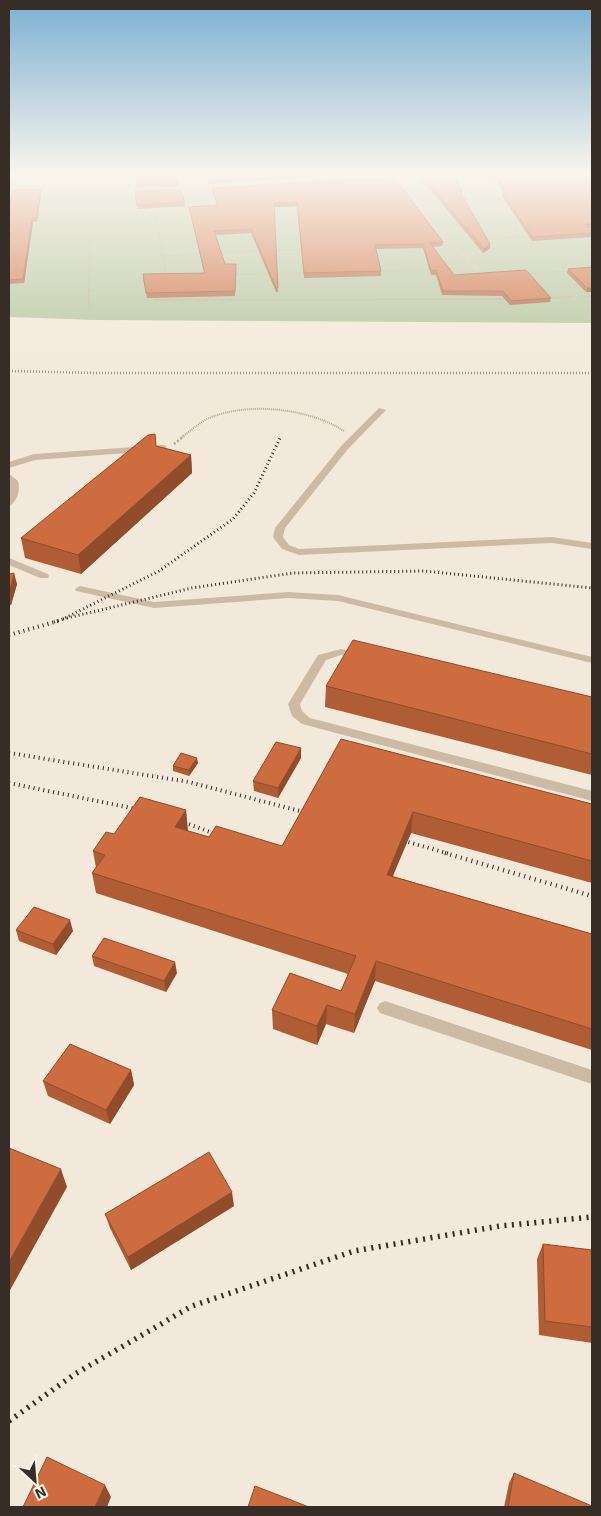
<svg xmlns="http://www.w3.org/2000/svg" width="601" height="1516" viewBox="0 0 601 1516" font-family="'Exo 2',sans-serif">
<rect width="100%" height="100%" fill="#f3e9da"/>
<!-- green -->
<path fill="#b1c399" d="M9 174H592V323L95 320 9 317Z"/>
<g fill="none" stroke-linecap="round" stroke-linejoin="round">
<!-- path-far2 -->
<path stroke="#b8a48f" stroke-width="1" stroke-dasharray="1 1" stroke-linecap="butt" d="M173 176 203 174
M153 205 166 275
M513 210 518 237
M153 212 192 210
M456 218 457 234
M273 228 302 226
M157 235 197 233
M483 239 532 236
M273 251 305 249
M218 253 262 251
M161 256 202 254
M447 269H461
M377 271 434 270
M232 274 306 273
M527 274 570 271
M89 291 91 202"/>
<!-- path-far1 -->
<path stroke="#b8a48f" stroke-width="2" stroke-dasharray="1 1" stroke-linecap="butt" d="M154 295 155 299 161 300 509 299
M548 298 592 296
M89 306V290
M182 437C190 431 198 424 207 419 246 401 309 408 344 431"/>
<!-- path -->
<path stroke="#b8a48f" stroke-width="2.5" stroke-dasharray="2 2" stroke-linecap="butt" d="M174 444 184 436"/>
<!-- minor -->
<path fill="#ccbaa5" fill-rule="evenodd" d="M395 174H401L429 218 479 268V270H475L425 220Z
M228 185 230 188 155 193 9 192V188L155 189Z
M379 408 386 410 348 449 285 528 283 537 289 545 299 549 552 537 592 543V549L552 543 299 555 282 549 273 537 275 528 342 445Z
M163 445 166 446V450L35 460 9 468V462L34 454Z
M9 474 18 481C21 488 17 503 9 506Z
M9 558 48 574 49 576 48 578H40L9 565Z
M80 586 154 602 288 592 338 595 592 657V663L338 601 288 598 154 608 76 591 75 589Z
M341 649 365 654 367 656 361 660 341 655 326 660 300 704 302 711 310 718 592 791V801L302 724 292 716 288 704 318 655Z
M385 1001 592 1070V1084L380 1013 377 1008 380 1003Z"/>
<!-- rail-far4 -->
<path stroke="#372d27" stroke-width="2.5" stroke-dasharray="0.5 2.5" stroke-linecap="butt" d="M9 371 96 373H592"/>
<!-- rail-far3 -->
<path stroke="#372d27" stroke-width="3" stroke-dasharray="1 3" stroke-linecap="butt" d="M63 619 192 588 293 573 424 571 592 588
M54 622 63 619 159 571 233 519 254 493 280 438"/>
<!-- rail-far2 -->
<path stroke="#372d27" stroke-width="4" stroke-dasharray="1 4" stroke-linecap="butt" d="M9 635 58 621
M9 753 189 782 315 815
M9 783 146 811
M175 819 224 837
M394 838 450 854"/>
<!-- rail-far1 -->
<path stroke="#372d27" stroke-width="4.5" stroke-dasharray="1 4.5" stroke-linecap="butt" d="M445 853 592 896"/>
<!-- rail -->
<path stroke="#372d27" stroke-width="5.5" stroke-dasharray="2 5.5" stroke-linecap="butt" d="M9 1421 75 1374 192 1306 354 1251 500 1226 592 1217"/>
</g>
<!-- wall -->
<path fill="#b05d35" d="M417 174H453L462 190V194H461L490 248 483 253Z
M492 174H592V228H589L592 232V237L532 241 502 196 503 193H504Z
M394 177 443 242 442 246 433 247 454 275 551 298 550 302 510 305 502 296 442 295 436 275H431L423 248 376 249 381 271V276L304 278 297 206 274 207 278 292H276L251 233 216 235 225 264H236L235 296 147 298 143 278 204 273 189 207 217 205 212 192V188Z
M178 182 179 186 136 187V183Z
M41 190V194L37 222H33L24 283 9 284V211Z
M135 191 185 202V206L138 209Z
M592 267 586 292 567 273 568 269Z
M155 434 156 446 191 455 192 473 81 574 25 558 21 538Z
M9 574 17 584 11 605H9Z
M326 686 592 697V775L325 707Z
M341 739 592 804V883L411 833 392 876 592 934V1050L375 981 354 1033 326 1024 317 1045 273 1029 272 1010 341 991 348 974 96 893 92 873 96 868 93 851 114 834 186 810 187 831 209 837 282 846Z
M301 758 278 798 254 791 253 781Z
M198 763 189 776 173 771V766Z
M16 930 73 931 56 955 19 941Z
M92 956 177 973 166 992 94 966Z
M131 1070 134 1085 110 1124 48 1096 43 1081Z
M234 1206 131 1270 110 1228 105 1214Z
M543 1244 592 1250V1343L539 1335 537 1259Z
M514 1473 592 1507H504L509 1483Z"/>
<!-- shaded-wall -->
<path fill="#904c2b" d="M300 174H359L209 184V180Z
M41 190V194L37 222 36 218Z
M297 202V206L274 207V203Z
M32 218 33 222 24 283 23 279Z
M490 244V248L483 253 484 249Z
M587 288H592V292H586Z
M191 455 192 473 81 574 78 555Z
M14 573 17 584 11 605 9 594Z
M301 748V758L278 798V788Z
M197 758 198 763 189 776V770Z
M186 810 188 830 177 847 175 827Z
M413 812 411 833 385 895 387 875Z
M70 920 73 931 56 955 53 944Z
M376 961 375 981 354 1033 355 1014Z
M175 962 177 973 166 992 164 981Z
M327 1005 326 1024 317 1045V1026Z
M131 1070 134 1085 110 1124 106 1110Z
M61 1169 67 1187 9 1292V1262Z
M232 1192 234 1206 131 1270 128 1257Z
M105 1485 111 1497 107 1507H95Z"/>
<!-- building -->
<path fill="#cd6c3e" stroke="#904c2b" d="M138 174H176L178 182 136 183H138Z
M206 174H300L209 180Z
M421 174H453L462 190H459L490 244 484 249Z
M495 174H592V224H585L592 232V233L532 237 503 193H507Z
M394 177 443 242 430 243 454 275 526 270 551 298 511 301 503 291H443L436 270 431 271 423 244 375 245 381 271 304 273 297 202 274 203 278 288H276L251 229 214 231 225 264H236L235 291 146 293 143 274 205 273 189 207 218 205 212 188Z
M13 190H41L36 218H32L23 279 9 280V211Z
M181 190 185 202 137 205 135 191Z
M592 267V288H587L568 269Z
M155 434 156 446 191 455 78 555 21 538 148 435Z
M14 573 9 594V574Z
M353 640 592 697V754L326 686Z
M341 739 592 804V861L413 812 387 875 592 934V1029L376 961 355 1014 327 1005 317 1026 272 1010 290 973 341 991 356 956 92 873 105 855 93 851 106 832 114 834 140 797 186 810 175 827 209 837 216 826 282 846Z
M276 742 301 748 278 788 253 781Z
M181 753 197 758 189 770 173 766Z
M34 907 70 920 53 944 16 930Z
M104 938 175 962 164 981 92 956Z
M70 1044 131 1070 106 1110 43 1081Z
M9 1148 61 1169 9 1262Z
M209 1152 232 1192 128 1257 105 1214Z
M543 1244 592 1250V1327L545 1321Z
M47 1457 105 1485 95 1507H23Z
M514 1473 592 1506V1507H508Z
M255 1486 309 1507H248Z"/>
<!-- sky -->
<linearGradient id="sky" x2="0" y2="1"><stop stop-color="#7bb0d2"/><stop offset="0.45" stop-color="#faf5ee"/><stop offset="1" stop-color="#faf5ee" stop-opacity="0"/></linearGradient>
<rect width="601" height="387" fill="url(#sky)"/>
<!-- border -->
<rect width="601" height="1516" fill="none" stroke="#372d27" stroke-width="20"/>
<!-- north arrow -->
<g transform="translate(35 1481) rotate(154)" stroke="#faf3e7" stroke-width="4" paint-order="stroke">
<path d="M0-4L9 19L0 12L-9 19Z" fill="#372d27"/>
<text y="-8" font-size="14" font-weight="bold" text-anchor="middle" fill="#372d27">N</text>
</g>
</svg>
